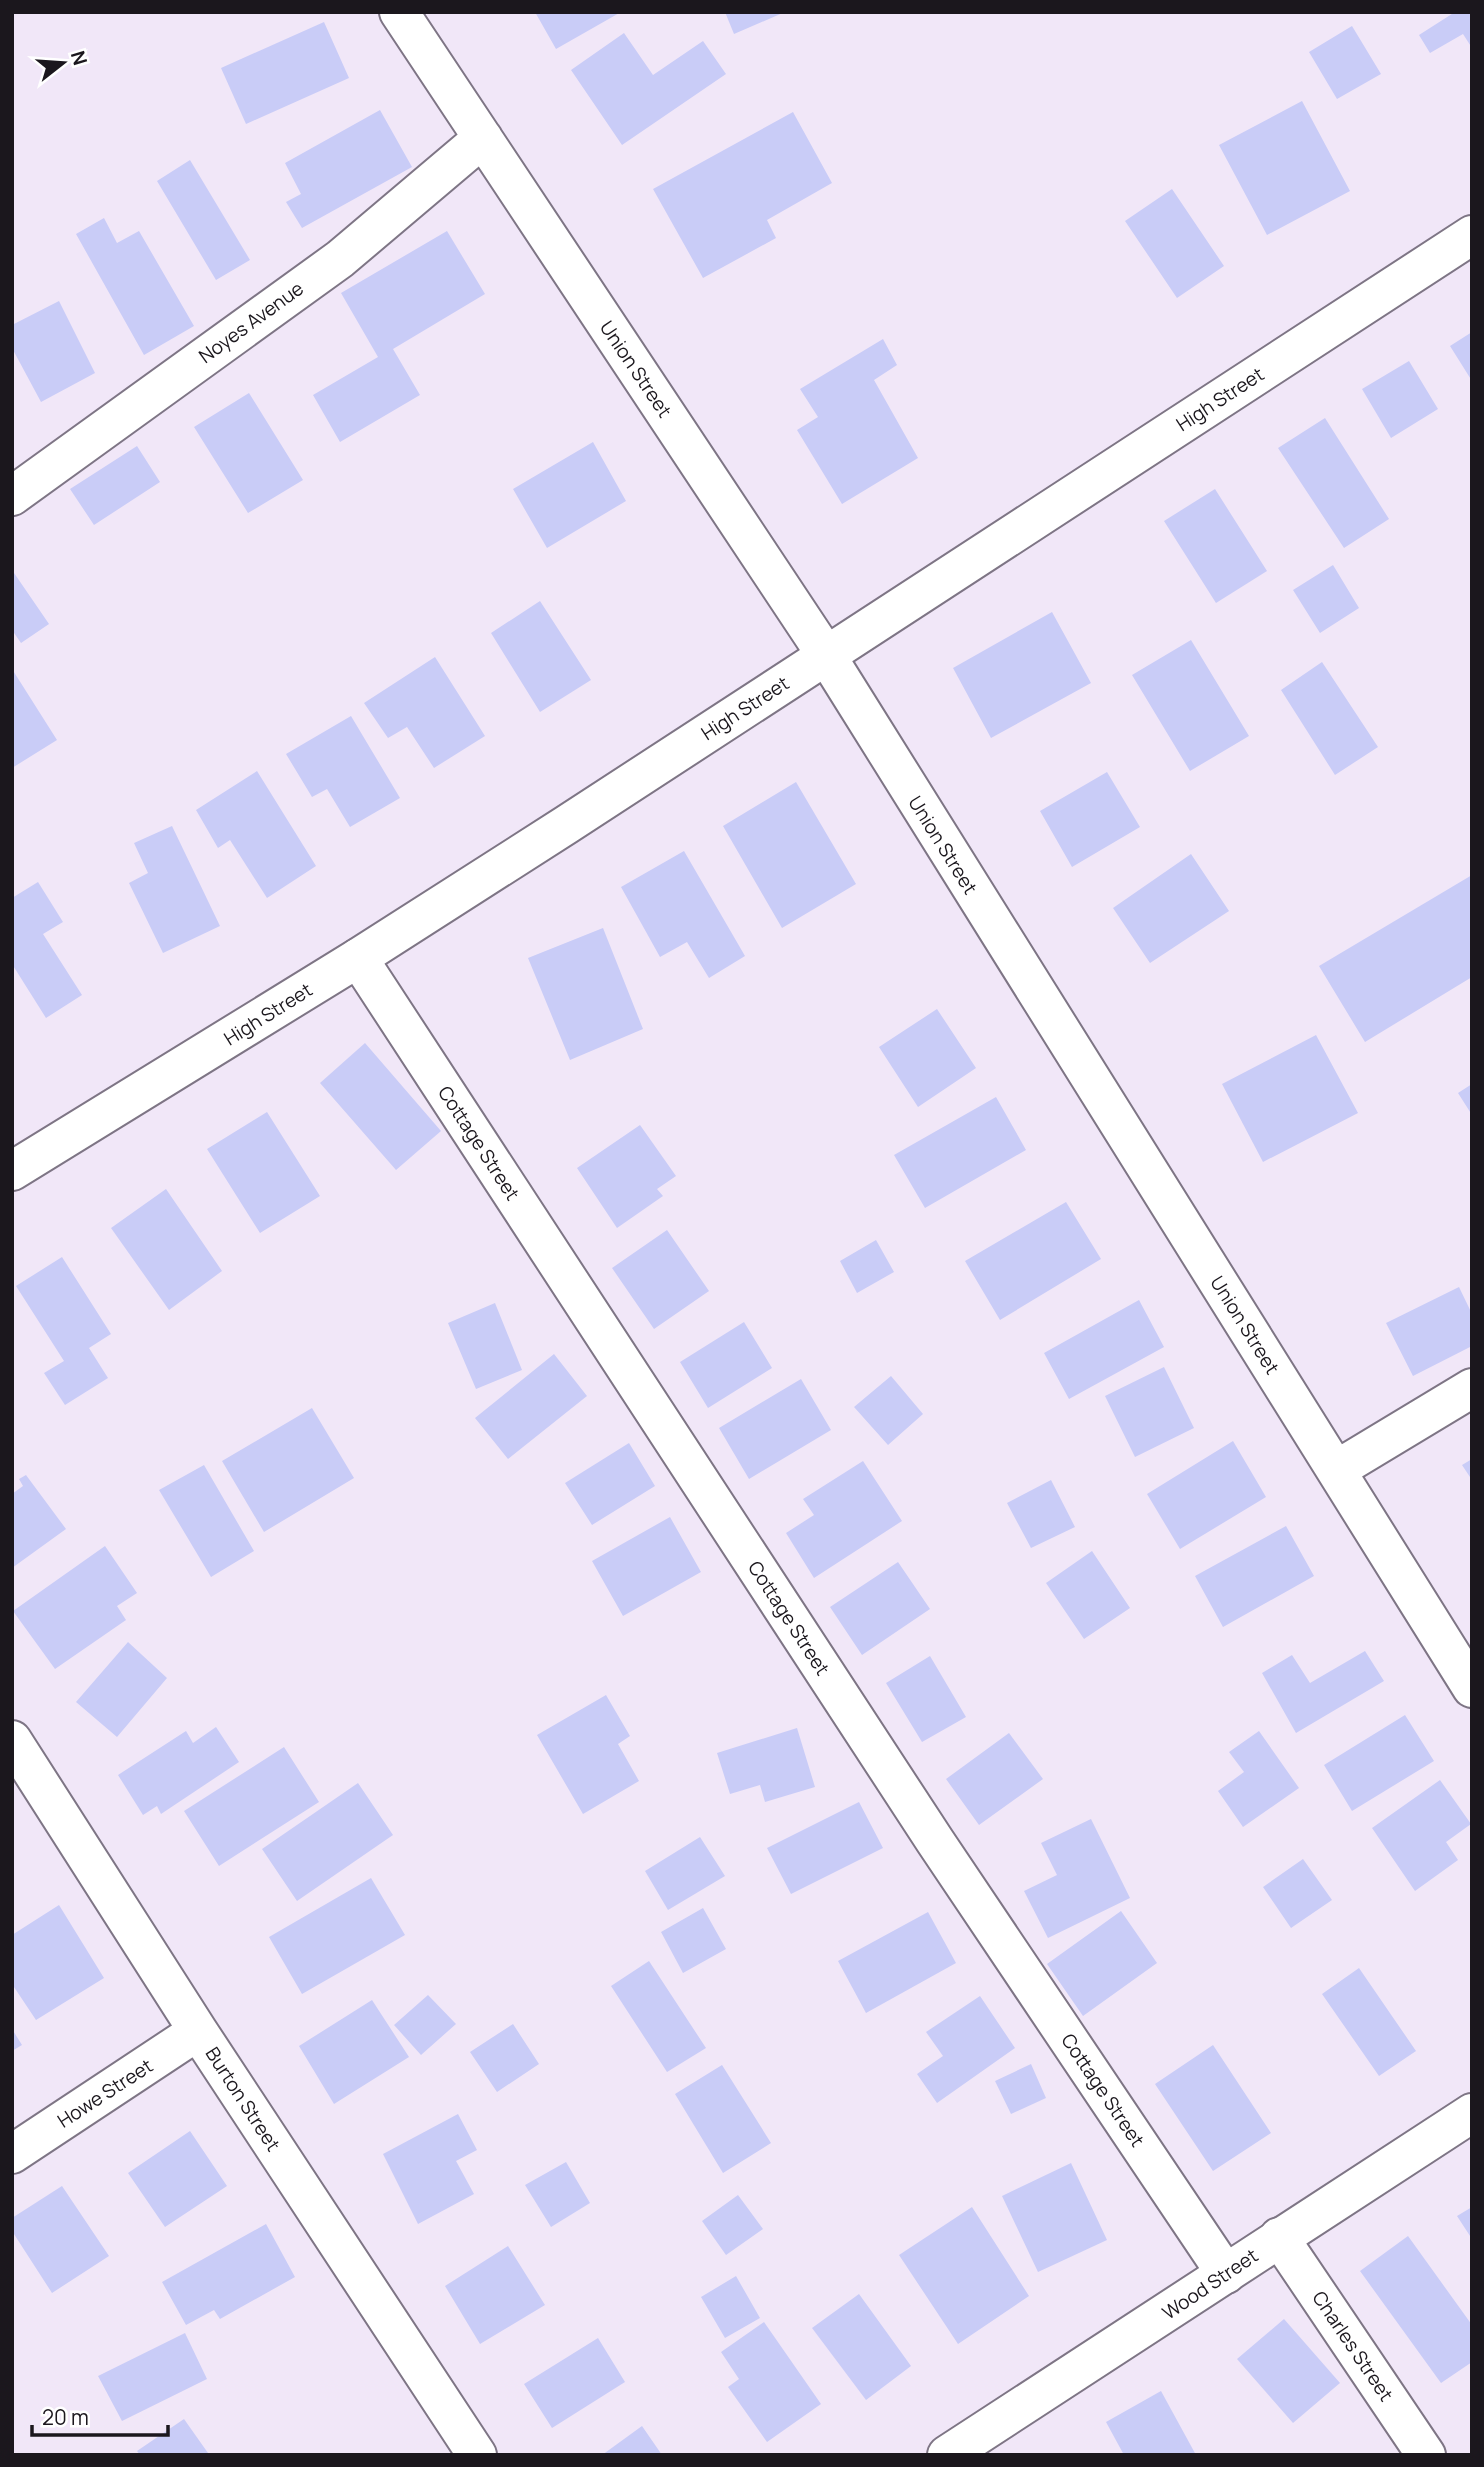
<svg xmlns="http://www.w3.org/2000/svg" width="1484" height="2467" viewBox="0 0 1484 2467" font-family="Manrope,sans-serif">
<rect width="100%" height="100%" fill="#f1e7f8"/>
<!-- building -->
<path fill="#c9ccf7" d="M535 12H621L556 49Z
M725 12H785L734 34Z
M1455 12H1472V48L1463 34 1430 53 1419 35Z
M324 22 349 78 246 124 221 68Z
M1352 26 1381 74 1337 99 1309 52Z
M624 33 653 75 703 41 726 74 622 145 571 70Z
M1302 101 1350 191 1267 235 1219 145Z
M380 110 412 167 302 228 286 202 301 194 285 163Z
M793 112 832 183 767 220 776 238 703 278 653 189Z
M190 160 250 260 216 280 157 181Z
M1172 189 1224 266 1177 298 1125 221Z
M104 218 117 243 139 231 194 326 144 355 76 234Z
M447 231 485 294 393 349 420 395 340 442 313 395 378 357 341 293Z
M59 301 95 373 41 402 12 348V325Z
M1472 332V381L1450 346Z
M883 339 897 365 874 380 918 458 842 504 797 430 818 417 800 389Z
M1409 361 1438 409 1391 438 1362 389Z
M249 393 303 480 248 513 194 427Z
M1325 418 1389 519 1344 548 1278 448Z
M593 442 626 501 547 548 513 489Z
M137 446 160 482 94 525 70 489Z
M1215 489 1267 571 1216 603 1164 521Z
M1333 565 1359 608 1320 633 1293 590Z
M12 570 49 624 21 643 12 630Z
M540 601 591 680 540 712 491 633Z
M1052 612 1091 683 991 738 953 668Z
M1191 640 1249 736 1190 771 1132 675Z
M435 657 485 736 434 768 407 727 388 738 364 703Z
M1322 662 1378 747 1335 775 1281 690Z
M12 669 57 740 12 768Z
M351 716 400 798 350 827 327 789 312 797 286 754Z
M257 771 316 866 267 898 230 840 218 848 196 810Z
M1107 772 1140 827 1072 867 1040 811Z
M796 782 856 884 782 928 723 826Z
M172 826 220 926 163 953 129 883 148 873 134 843Z
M684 851 745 956 709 978 687 942 660 957 621 887Z
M1191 854 1229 911 1150 963 1113 908Z
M1472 875V977L1365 1042 1319 966Z
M38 882 63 922 43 934 82 995 46 1018 12 964V898Z
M603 928 643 1029 570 1060 528 958Z
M937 1009 976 1068 918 1107 879 1047Z
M1316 1035 1358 1113 1263 1162 1222 1084Z
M365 1043 441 1131 396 1170 320 1083Z
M1472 1084V1115L1458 1093Z
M996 1097 1026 1150 925 1208 894 1155Z
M267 1112 320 1196 260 1233 207 1149Z
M640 1125 676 1176 657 1189 663 1196 617 1228 577 1168Z
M166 1189 222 1271 169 1310 111 1228Z
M1066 1202 1101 1259 1000 1320 965 1261Z
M667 1230 709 1291 654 1329 612 1268Z
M876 1240 894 1272 857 1293 840 1261Z
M62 1257 111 1334 89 1348 108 1378 65 1405 44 1373 64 1361 16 1286Z
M1459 1287 1472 1314V1346L1413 1376 1386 1323Z
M1139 1300 1164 1347 1069 1399 1044 1353Z
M495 1303 522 1370 476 1389 448 1323Z
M744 1322 772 1368 708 1408 680 1362Z
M554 1354 587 1396 508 1459 475 1418Z
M1164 1367 1194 1428 1135 1457 1105 1396Z
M891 1376 923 1414 888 1445 854 1407Z
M801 1379 831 1430 749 1479 719 1428Z
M312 1408 354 1478 264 1532 222 1461Z
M1233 1441 1266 1497 1180 1549 1147 1494Z
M629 1443 655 1486 592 1525 565 1483Z
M1472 1459V1480L1462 1465Z
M863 1461 902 1521 814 1578 786 1533 814 1515 803 1499Z
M204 1465 254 1551 211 1577 159 1490Z
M26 1475 66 1529 12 1568V1494L23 1486 19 1479Z
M1051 1480 1075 1527 1031 1548 1007 1503Z
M670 1517 701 1572 623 1616 592 1561Z
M1286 1526 1314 1576 1223 1627 1195 1576Z
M105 1546 137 1593 117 1606 126 1620 55 1669 13 1611Z
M1092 1551 1130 1608 1084 1639 1046 1583Z
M898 1562 930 1609 862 1655 830 1607Z
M128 1642 167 1678 117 1737 76 1702Z
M1365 1651 1384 1681 1296 1733 1262 1673 1292 1655 1310 1683Z
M930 1656 966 1717 922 1742 886 1683Z
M606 1695 630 1736 618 1744 639 1781 583 1814 537 1735Z
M1405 1715 1434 1761 1352 1811 1324 1765Z
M216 1727 239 1762 161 1814 157 1806 143 1815 118 1775 186 1731 193 1743Z
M797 1728 815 1787 765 1802 760 1785 730 1794 717 1753Z
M1259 1731 1299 1788 1243 1827 1218 1791 1244 1772 1229 1752Z
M1009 1733 1043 1779 979 1825 946 1779Z
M284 1747 319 1802 219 1866 184 1811Z
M1440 1780 1471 1824 1446 1842 1458 1860 1415 1891 1372 1828Z
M358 1783 393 1835 297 1901 262 1849Z
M859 1802 883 1848 791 1894 767 1848Z
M1091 1819 1130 1898 1048 1938 1024 1891 1057 1875 1041 1843Z
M700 1837 725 1876 668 1910 645 1871Z
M1303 1859 1332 1900 1291 1928 1263 1887Z
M371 1878 405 1935 302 1994 269 1937Z
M59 1905 104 1978 36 2020 12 1984V1935Z
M703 1908 726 1949 683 1973 661 1932Z
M1121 1911 1157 1963 1083 2016 1047 1964Z
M928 1912 956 1963 866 2013 838 1961Z
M649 1961 706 2048 667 2072 611 1986Z
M1359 1968 1416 2051 1379 2076 1322 1994Z
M428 1995 456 2024 421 2055 394 2025Z
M980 1996 1015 2048 937 2103 917 2074 943 2056 926 2032Z
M372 2000 409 2057 334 2104 299 2046Z
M513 2024 539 2064 497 2092 470 2052Z
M12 2029 22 2045 12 2051Z
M1213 2045 1271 2133 1213 2171 1155 2084Z
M1031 2064 1046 2098 1011 2114 995 2081Z
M722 2065 771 2143 723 2173 675 2094Z
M458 2114 477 2150 456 2161 474 2194 418 2224 383 2154Z
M190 2131 227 2186 165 2227 128 2173Z
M566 2162 590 2203 551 2227 525 2185Z
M1071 2163 1107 2240 1038 2272 1002 2196Z
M62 2186 109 2256 52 2293 12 2231V2218Z
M738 2195 763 2229 726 2255 702 2221Z
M972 2207 1029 2296 958 2344 899 2255Z
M1472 2207V2239L1457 2216Z
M266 2224 295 2277 220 2319 214 2310 186 2325 162 2282Z
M1408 2236 1472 2325V2362L1441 2383 1360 2271Z
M508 2246 545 2305 480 2344 445 2286Z
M736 2276 760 2318 725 2338 701 2297Z
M859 2294 911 2366 866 2400 812 2328Z
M1284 2319 1340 2383 1293 2423 1237 2359Z
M764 2322 821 2404 767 2442 728 2387 739 2379 721 2352Z
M185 2333 207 2379 122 2421 98 2376Z
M598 2338 625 2382 552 2428 524 2384Z
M1161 2391 1196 2455H1124L1106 2422Z
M184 2419 208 2453 140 2455 137 2451Z
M642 2426 662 2455H602Z"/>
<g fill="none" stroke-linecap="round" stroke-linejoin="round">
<!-- minor casing -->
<g stroke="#7e7585" stroke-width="42">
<path id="minor" d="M399 12 826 655 1472 1688
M12 496 340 259 483 138
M358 958 935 1841 1226 2274
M1336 1470 1472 1388
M12 1740 198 2031 477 2455
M12 2154 198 2031
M1279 2237 1426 2455"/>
</g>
<!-- tertiary casing -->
<g stroke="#7e7585" stroke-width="42">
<path id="tertiary" d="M12 1171 358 958 566 825 1472 235"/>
</g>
<!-- secondary casing -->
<g stroke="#7e7585" stroke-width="42">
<path id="secondary" d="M947 2455 1472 2113"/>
</g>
<!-- minor -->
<use href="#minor" stroke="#fff" stroke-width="38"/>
<!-- tertiary -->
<use href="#tertiary" stroke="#fff" stroke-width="38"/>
<!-- secondary -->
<use href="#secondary" stroke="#fff" stroke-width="38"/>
</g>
<g text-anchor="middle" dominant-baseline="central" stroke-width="7" stroke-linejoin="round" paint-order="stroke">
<!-- street labels -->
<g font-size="19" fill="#1b171d" stroke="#fff">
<text transform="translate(251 322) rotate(-36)">Noyes Avenue</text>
<text transform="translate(636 369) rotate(56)">Union Street</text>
<text transform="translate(1220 399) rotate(-33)">High Street</text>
<text transform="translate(745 708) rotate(-33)">High Street</text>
<text transform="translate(943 845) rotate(58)">Union Street</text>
<text transform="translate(268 1014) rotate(-32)">High Street</text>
<text transform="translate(479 1143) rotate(57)">Cottage Street</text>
<text transform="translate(1245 1325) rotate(58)">Union Street</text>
<text transform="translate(789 1618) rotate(57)">Cottage Street</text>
<text transform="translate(1103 2090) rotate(56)">Cottage Street</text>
<text transform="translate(105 2093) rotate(-33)">Howe Street</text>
<text transform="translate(243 2099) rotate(57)">Burton Street</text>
<text transform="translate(1210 2284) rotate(-34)">Wood Street</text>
<text transform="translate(1353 2346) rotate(56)">Charles Street</text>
</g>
</g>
<!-- border -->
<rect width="1484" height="2467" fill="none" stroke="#1b171d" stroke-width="28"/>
<!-- north arrow -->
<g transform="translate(63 63) rotate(73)" stroke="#ffffff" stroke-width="5" paint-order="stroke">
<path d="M0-5L12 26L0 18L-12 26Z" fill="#1b171d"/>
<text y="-10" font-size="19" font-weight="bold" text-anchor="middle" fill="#1b171d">N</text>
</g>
<!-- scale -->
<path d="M32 2425v10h136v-10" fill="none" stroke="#1b171d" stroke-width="3.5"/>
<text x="42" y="2425" font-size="21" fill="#1b171d" stroke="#ffffff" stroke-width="5" paint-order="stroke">20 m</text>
</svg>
